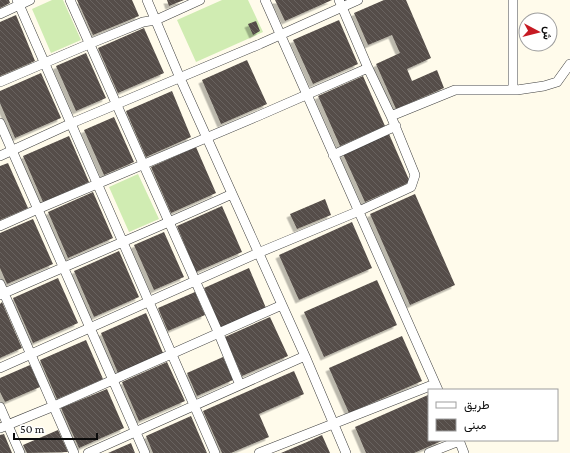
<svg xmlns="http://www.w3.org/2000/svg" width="570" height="453" viewBox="0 0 570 453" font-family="'Crimson Pro',Vazirmatn,serif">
<defs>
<pattern id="building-back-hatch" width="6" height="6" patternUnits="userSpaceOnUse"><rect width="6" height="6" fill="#554d48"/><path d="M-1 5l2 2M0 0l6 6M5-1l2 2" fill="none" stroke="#68625e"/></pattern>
<filter id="shadow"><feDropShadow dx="-3.5" dy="3.5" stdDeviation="0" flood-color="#0004"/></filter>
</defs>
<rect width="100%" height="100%" fill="#fffbeb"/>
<!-- grass -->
<path fill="#d0ecb2" d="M52 0H63L81 40 51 53 32 9Z
M222 0H248L263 32 196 62 177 20Z
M138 174 159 219 129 232 109 187Z"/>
<!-- building -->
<path fill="url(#building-back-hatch)" filter="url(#shadow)" d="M0 0H9L10 3 0 8Z
M77 0H132L139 16 93 35Z
M167 0H184L169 6Z
M275 0H332L285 21Z
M384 0H406L431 58 407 69 412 81 437 70 444 88 396 109 376 64 400 53 399 51 392 35 368 45 354 13Z
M16 15 35 61 0 76V22Z
M339 20 358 64 313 84 293 40Z
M256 21 260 31 253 35 248 24Z
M144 28 164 73 118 93 98 48Z
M86 53 106 98 76 111 56 66Z
M247 60 267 104 221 124 202 80Z
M41 73 61 118 15 138 0 103V91Z
M363 76 385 126 340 146 318 96Z
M172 91 191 137 146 157 126 111Z
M114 117 134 162 104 175 84 130Z
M389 134 410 182 365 202 343 154Z
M69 136 89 182 43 202 23 156Z
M196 147 216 193 171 213 151 167Z
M8 163 28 208 0 220V166Z
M93 192 113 238 68 258 48 212Z
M415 194 455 285 410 305 370 214Z
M325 199 331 215 297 229 290 214Z
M222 206 242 252 196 272 177 226Z
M33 219 53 264 7 284 0 268V233Z
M352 222 372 268 299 300 279 255Z
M164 232 184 277 154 290 134 245Z
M119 251 139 297 94 317 74 271Z
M249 268 266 308 221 328 204 288Z
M58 278 78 323 33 343 13 298Z
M377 280 397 325 324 357 304 312Z
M195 292 205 315 168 331 158 308Z
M2 302 22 348 0 358V304Z
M146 313 163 353 118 373 101 333Z
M270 317 288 356 242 376 225 337Z
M402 336 422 381 349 413 329 368Z
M86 340 103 379 57 399 40 360Z
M223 357 233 380 197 396 187 373Z
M167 362 185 401 139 421 122 382Z
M30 365 40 387 5 402 0 392V378Z
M294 371 304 394 259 414 269 437 231 453H222L203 411Z
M107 389 124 428 79 448 61 408Z
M428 395 429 398V440H444L414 453H366L355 427Z
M191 416 207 453H153L146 436Z
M58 430 68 452 27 453 23 445Z
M4 434 12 453H0V435Z
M322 435 330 453H281L307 442Z
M131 443 135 453H108Z"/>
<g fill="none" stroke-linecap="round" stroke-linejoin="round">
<!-- street casing -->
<g stroke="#3f3f3f" stroke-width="10">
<path id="street" d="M17 0 215 453
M70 0 219 334 240 385
M147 0 180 78 305 356 346 453
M265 0 438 390
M0 14 30 0
M0 82 89 44 143 22 156 20 200 0
M513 90V0
M391 116 455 90H517L544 86 557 82 570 64
M0 123 145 453
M333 155 396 126
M0 156 72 123 260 44 358 0
M0 226 38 209 258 116 368 68
M0 284 74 453
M0 295C77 261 155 229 232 194
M0 368 258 253 359 211 411 187 415 175 391 116 368 68 339 0
M0 407 20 453
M0 428 54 406 282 305
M459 440 464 453
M88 453 305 356
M259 453 435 384
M429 453 459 441"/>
</g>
<!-- street -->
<use href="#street" stroke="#fff" stroke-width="9"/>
</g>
<!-- legend -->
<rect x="428" y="389" width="130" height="52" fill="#ffffff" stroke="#9e9e9e"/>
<rect x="436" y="402" width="20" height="6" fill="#ffffff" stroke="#9e9e9e"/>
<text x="464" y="409" font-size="12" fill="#0c0c0c">طريق</text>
<rect x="436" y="419" width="20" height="12" fill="url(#building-back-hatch)" stroke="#9e9e9e"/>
<text x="464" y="429" font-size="12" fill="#0c0c0c">مبنى</text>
<!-- north arrow -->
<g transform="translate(538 32) rotate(97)"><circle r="19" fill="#ffffff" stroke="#9e9e9e"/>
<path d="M0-3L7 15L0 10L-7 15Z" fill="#c61a23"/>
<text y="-6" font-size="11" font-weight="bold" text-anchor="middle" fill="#0c0c0c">ش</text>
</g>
<!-- scale -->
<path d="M14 433v6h83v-6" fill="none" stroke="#0c0c0c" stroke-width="2"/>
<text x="20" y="433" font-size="12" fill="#0c0c0c" stroke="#ffffff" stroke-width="3" paint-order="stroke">50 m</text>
</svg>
